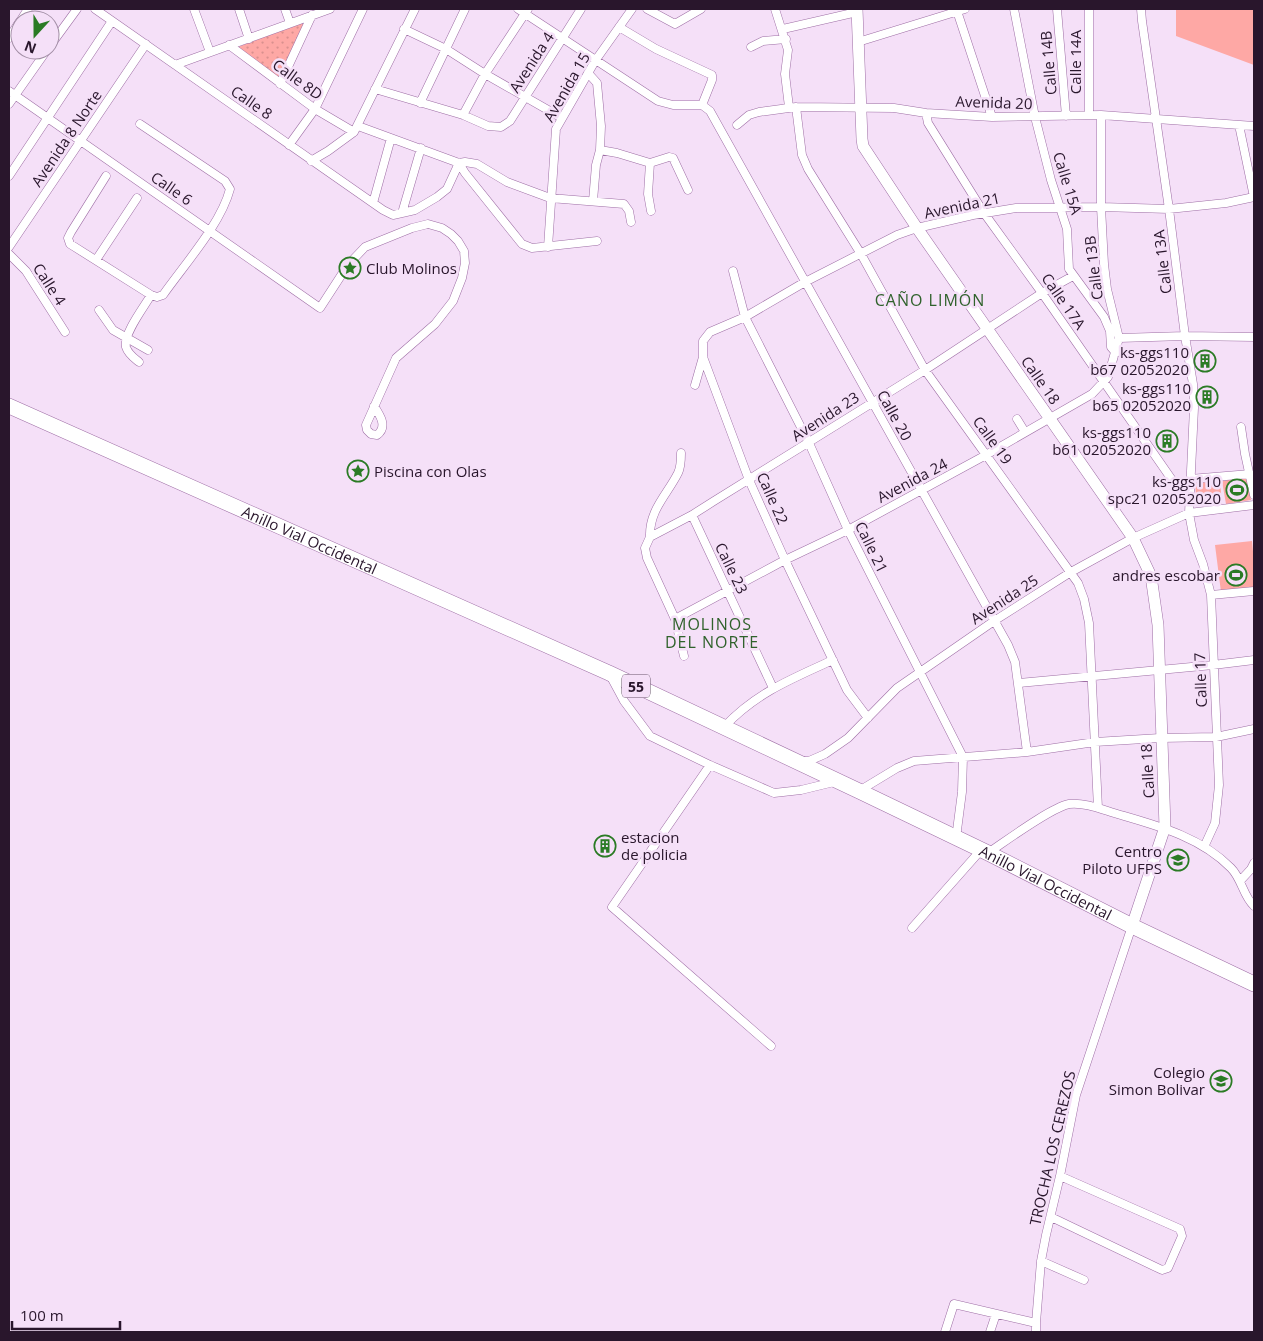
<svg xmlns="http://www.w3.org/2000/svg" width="1263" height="1341" viewBox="0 0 1263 1341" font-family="'Open Sans',sans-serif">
<defs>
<pattern id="park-dots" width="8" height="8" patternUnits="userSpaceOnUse" patternTransform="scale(1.25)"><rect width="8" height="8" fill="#fea8a5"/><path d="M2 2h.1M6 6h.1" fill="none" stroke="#da908e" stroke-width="1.8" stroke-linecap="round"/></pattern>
</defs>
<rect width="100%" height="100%" fill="#f5e0f8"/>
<!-- grass -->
<path fill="#fea8a5" d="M1176 9H1254V65L1176 36Z
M1247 477 1251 500 1226 504 1222 481Z
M1220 481 1222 504 1197 506 1195 483Z
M1252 541 1254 562V587L1221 592 1215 545Z"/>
<!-- park -->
<path fill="url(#park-dots)" d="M307 19 279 79 238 47Z"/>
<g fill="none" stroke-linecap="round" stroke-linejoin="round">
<!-- street casing -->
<g stroke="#9e6ea5" stroke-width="9">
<path id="street" d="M95 9 383 210 393 215 402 213 415 210 437 197 447 189 459 163
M194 9 210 52
M239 9 249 39
M285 9 290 23
M518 9 658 101 673 105H702
M647 9 675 24 701 9
M775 9 788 50 785 74 789 107
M1014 9 1035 117 1051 180 1067 229 1069 269 1104 317 1110 331 1111 347 1116 353
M1057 9 1066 116
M1141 9 1142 21 1169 209 1185 336 1193 384 1194 408 1189 513 1194 540 1203 564 1211 595 1219 785 1215 823 1204 847
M957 11 992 117
M21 20 28 9
M619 27 656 49 712 75V80L702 105
M404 29 446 49 485 74 562 118
M783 29 857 12
M9 38 20 21
M858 42 965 9
M229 45 315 109 354 132
M50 46 77 9
M751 47 763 41 786 39
M175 65 330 9
M588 73 597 83 601 126 600 150 596 165 593 201
M280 84 312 15
M375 89 463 115 488 126 501 127 510 121 581 9
M9 91 320 308 344 271
M420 103 465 9
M9 104 47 50
M702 105 710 111 715 120 1008 645 1015 662 1027 752
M796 107 802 155 808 169 861 254 925 370 1078 583 1084 599 1089 623 1098 808
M926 113 928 123 984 213 1042 293 1177 487 1189 499
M463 115 485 74 528 9
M1089 115V9
M737 125 749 115 759 112 796 107 894 108 926 113 992 117 1101 115 1254 126
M1239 125 1254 197
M358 126 459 163 465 162 477 164 507 182 550 198 624 204 629 211 631 222
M289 145 315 109 363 9
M600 150 617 153 650 163 669 157 673 158 688 190
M311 161 328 151 354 132 415 9
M459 163 465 173 522 244 532 248 597 241
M650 163 648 194 651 211
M9 176 112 21
M106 176 71 232 68 238 70 244 151 295 157 297 163 295C184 265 221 224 230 189L225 181 140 124
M373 203 391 138
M402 213 421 148
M9 247 146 44
M548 247 556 129 595 61 632 9
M9 254 26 271 65 332
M96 260 137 198
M347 266 365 247 412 228 428 224 442 228 451 234 458 241 464 251 465 263 462 278 453 301 435 324 396 358 366 425 367 430 371 434 377 435C388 427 380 415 374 406
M733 271 745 317 809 443 848 530 963 757 962 792 956 838
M99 310 113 330 148 350
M1119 338 1185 336 1254 337
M139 362C134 358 128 354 126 347 123 334 144 307 151 295
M695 385 703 357
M1017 419 1025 432
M1241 427 1245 454 1254 495
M1190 479 1250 474
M692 515 773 688
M650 537C649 510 667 495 678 473 681 467 681 460 681 453
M1211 595 1254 591
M675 619 785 560 848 530 986 455 1092 394 1108 377 1119 338 1107 289 1104 264 1101 207V115
M684 656 675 619 647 558 645 548 650 537 692 515 714 501 925 370 1042 293 1073 276
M610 675 624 701 650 736 710 765 774 793 801 790 834 782
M1019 683 1213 665 1254 660
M868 718 847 690 785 560 749 480 703 357V341L710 332 745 317 805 282 897 235 917 228 973 215 1016 208 1101 207 1169 209 1226 203 1254 197
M724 727C756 693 791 679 833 660
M803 761H809L825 754 848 738 897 688 994 621 1071 572 1133 538 1189 513 1254 505
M710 765 612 907 771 1046
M859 791 897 768 914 761 1027 752 1095 742 1160 738 1216 737 1254 729
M988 853C1006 841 1050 808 1069 804 1083 802 1101 809 1114 813 1155 825 1200 836 1231 868 1242 879 1243 896 1254 906
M1240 881 1251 869 1254 863
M912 928 981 850
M1051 1217 1162 1270 1168 1268 1182 1236 1180 1229 1060 1176
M1041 1261 1084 1280
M945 1332 954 1304 1036 1323
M990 1332 996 1314
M1036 1332V1323L1041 1261 1046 1235 1060 1176 1076 1095 1132 926"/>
</g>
<!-- secondary casing -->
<g stroke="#9e6ea5" stroke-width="12">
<path id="secondary" d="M857 9 862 139 863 146 917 228 1133 538 1151 576 1158 625 1165 827 1132 926"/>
</g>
<!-- highway casing -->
<g stroke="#9e6ea5" stroke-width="16">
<g id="highway">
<path id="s1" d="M9 406 609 673 859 791 988 853 1132 926 1254 984"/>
</g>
</g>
<!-- street -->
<use href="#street" stroke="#fff" stroke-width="8"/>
<!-- secondary -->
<use href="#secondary" stroke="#fff" stroke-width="11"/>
<!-- highway -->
<use href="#highway" stroke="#fff" stroke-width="15"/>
</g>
<!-- icons -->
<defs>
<g id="sight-ring" transform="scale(1.125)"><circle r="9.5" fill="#f5e0f8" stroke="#2b7b25" stroke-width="1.5"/><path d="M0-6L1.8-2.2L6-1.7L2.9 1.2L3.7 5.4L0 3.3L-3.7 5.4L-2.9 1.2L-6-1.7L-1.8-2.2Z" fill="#2b7b25"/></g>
<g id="building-ring" transform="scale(1.125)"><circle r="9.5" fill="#f5e0f8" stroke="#2b7b25" stroke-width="1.5"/><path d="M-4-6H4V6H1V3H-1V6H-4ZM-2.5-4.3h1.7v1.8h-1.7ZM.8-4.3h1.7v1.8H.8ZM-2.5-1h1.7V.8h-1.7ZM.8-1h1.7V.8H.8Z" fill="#2b7b25"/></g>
<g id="stadium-ring" transform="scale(1.125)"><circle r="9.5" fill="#f5e0f8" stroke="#2b7b25" stroke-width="1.5"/><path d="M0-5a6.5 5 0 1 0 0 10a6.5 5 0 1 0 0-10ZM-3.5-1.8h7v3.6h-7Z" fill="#2b7b25"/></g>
<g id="university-ring" transform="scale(1.125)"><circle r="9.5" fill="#f5e0f8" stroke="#2b7b25" stroke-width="1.5"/><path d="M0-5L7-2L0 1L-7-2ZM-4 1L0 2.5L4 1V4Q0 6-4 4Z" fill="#2b7b25"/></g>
<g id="school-ring" transform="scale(1.125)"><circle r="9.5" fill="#f5e0f8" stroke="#2b7b25" stroke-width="1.5"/><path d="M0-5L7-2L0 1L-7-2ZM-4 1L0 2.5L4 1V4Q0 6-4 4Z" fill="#2b7b25"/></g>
</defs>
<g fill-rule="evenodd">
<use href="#sight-ring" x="350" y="268"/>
<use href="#building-ring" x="1205" y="361"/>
<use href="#building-ring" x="1207" y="397"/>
<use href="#building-ring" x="1167" y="441"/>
<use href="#sight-ring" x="358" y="471"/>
<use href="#stadium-ring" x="1237" y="490"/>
<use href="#stadium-ring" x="1236" y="575"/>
<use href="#building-ring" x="605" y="846"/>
<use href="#university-ring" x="1178" y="860"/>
<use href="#school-ring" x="1221" y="1081"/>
</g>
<g text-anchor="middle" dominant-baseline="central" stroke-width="5" stroke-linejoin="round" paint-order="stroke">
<!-- shield labels -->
<rect fill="#f5e0f8" stroke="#665369" stroke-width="1" x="622" y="674.5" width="28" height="23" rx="4"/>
<g font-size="14" font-weight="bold" fill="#29162c">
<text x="636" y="686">55</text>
</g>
<!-- street labels -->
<g font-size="15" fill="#29162c" stroke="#f5e0f8">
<text transform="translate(531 62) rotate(-57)">Avenida 4</text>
<text transform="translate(1075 62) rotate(-90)">Calle 14A</text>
<text transform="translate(1048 63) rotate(-95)">Calle 14B</text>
<text transform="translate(298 79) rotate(36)">Calle 8D</text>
<text transform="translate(566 87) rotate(-60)">Avenida 15</text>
<text transform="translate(252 102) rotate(35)">Calle 8</text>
<text transform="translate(994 102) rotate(2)">Avenida 20</text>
<text transform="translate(66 138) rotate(-56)">Avenida 8 Norte</text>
<text transform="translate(1068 183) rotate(73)">Calle 15A</text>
<text transform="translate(172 188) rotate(35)">Calle 6</text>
<text transform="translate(962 205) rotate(-12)">Avenida 21</text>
<text transform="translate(1162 262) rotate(-97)">Calle 13A</text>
<text transform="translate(1093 268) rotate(-97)">Calle 13B</text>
<text transform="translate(50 284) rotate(57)">Calle 4</text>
<text transform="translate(1064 301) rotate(55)">Calle 17A</text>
<text transform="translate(1041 380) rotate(55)">Calle 18</text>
<text transform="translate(895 415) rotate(61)">Calle 20</text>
<text transform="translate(825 416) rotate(-33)">Avenida 23</text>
<text transform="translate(993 440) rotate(54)">Calle 19</text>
<text transform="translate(912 480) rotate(-28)">Avenida 24</text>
<text transform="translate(773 498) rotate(66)">Calle 22</text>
<text stroke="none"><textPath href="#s1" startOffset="329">Anillo Vial Occidental</textPath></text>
<text transform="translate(872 547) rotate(64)">Calle 21</text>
<text transform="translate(732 568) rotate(64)">Calle 23</text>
<text transform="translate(1004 599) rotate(-33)">Avenida 25</text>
<text transform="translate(1200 680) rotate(-92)">Calle 17</text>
<text transform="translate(1147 771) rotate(-93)">Calle 18</text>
<text stroke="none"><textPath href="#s1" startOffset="1141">Anillo Vial Occidental</textPath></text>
<text transform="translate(1052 1148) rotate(-77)">TROCHA LOS CEREZOS</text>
</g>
<!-- poi labels -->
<g font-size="15" fill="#29162c" stroke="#f5e0f8" text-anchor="end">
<text x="366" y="268" text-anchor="start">Club Molinos</text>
<text x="1189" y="352">ks-ggs110<tspan x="1189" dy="17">b67 02052020</tspan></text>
<text x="1191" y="388">ks-ggs110<tspan x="1191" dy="17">b65 02052020</tspan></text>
<text x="1151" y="432">ks-ggs110<tspan x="1151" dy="17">b61 02052020</tspan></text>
<text x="374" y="471" text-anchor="start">Piscina con Olas</text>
<text x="1221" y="481">ks-ggs110<tspan x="1221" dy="17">spc21 02052020</tspan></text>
<text x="1220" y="575">andres escobar</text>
<text x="621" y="837" text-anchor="start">estacion<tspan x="621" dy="17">de policia</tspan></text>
<text x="1162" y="851">Centro<tspan x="1162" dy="17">Piloto UFPS</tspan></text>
<text x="1205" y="1072">Colegio<tspan x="1205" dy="17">Simon Bolivar</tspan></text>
</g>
<!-- neighbourhood labels -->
<g font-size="16" letter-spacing="1" fill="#30622c" stroke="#f5e0f8">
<text x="930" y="300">CAÑO LIMÓN</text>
<text x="712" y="624">MOLINOS<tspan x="712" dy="18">DEL NORTE</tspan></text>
</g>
</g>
<!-- border -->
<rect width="1263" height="1341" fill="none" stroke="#29162c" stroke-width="20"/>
<!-- north arrow -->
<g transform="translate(35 35) rotate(201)"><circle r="24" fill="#f5e0f8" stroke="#a38fa6"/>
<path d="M0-4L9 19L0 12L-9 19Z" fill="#2b7b25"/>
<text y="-8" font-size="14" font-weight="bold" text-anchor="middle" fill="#29162c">N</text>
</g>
<!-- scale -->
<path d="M12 1321v8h108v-8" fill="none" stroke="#29162c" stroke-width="2.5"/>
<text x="20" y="1321" font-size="15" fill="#29162c" stroke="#f5e0f8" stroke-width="4" paint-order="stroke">100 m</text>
</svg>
